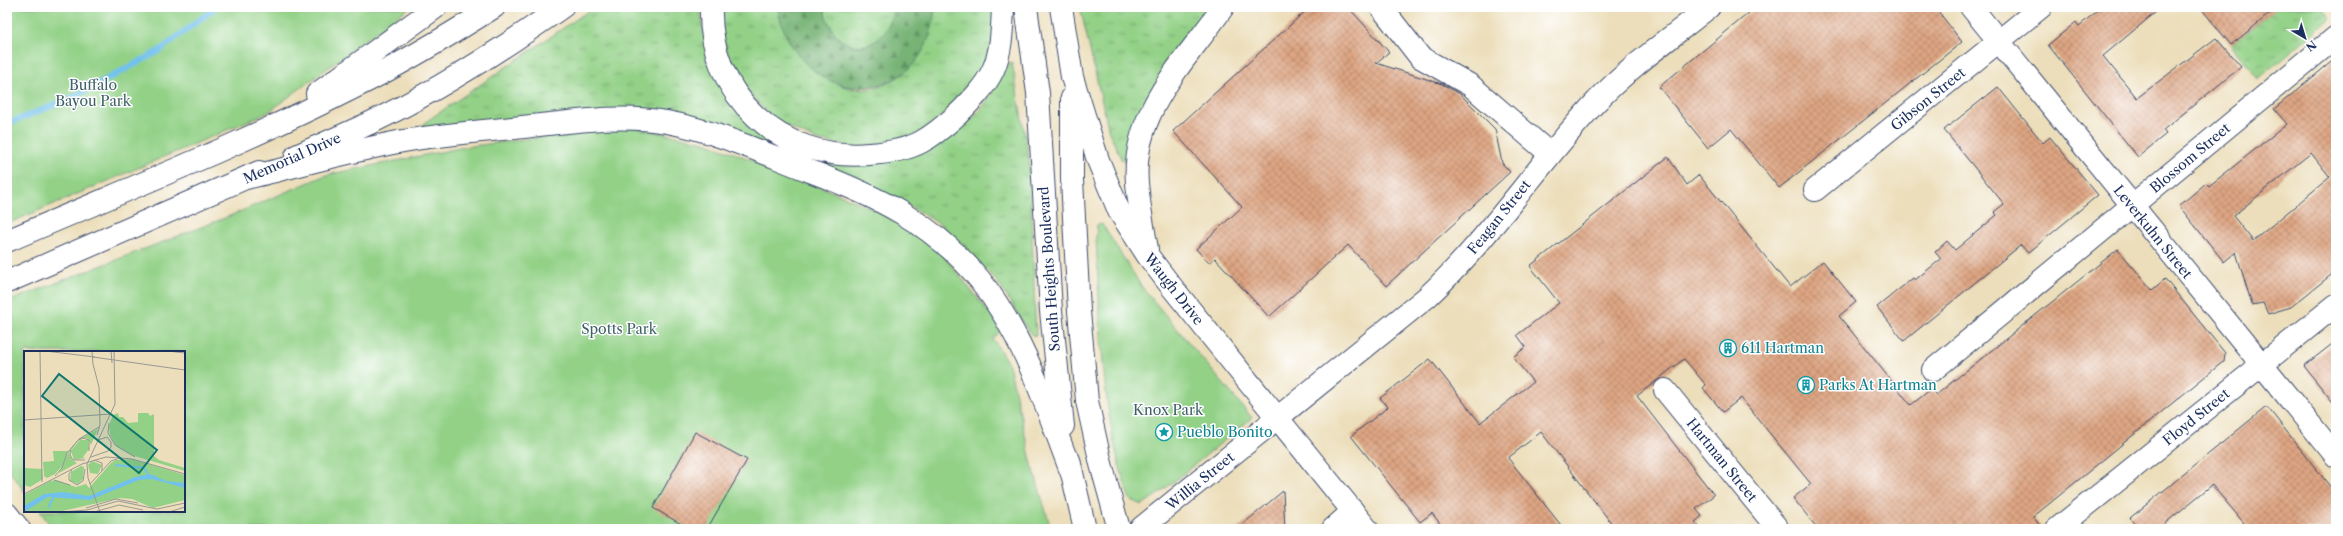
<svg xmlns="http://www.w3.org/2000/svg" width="2343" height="536" viewBox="0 0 2343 536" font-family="'Libre Caslon Text',serif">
<defs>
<pattern id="grass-tufts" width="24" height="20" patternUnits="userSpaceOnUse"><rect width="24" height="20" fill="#93d187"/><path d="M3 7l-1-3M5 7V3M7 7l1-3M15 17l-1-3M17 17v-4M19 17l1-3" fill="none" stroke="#77aa72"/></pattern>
<pattern id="forest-firs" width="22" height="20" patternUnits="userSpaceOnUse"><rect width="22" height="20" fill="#76b374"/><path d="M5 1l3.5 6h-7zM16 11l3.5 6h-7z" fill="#609262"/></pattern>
<pattern id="building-cross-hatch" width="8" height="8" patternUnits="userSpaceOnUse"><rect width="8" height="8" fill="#dea582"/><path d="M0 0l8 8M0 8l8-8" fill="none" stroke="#b3876e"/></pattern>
</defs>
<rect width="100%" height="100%" fill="#fff"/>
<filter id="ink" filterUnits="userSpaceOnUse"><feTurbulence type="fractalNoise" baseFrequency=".025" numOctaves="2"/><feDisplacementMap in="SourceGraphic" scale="8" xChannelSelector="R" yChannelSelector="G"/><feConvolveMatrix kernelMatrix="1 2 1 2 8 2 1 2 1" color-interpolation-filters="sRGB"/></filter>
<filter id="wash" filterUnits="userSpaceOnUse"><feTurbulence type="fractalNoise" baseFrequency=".012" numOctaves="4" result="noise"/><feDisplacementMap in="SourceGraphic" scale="16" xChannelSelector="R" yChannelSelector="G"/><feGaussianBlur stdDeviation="0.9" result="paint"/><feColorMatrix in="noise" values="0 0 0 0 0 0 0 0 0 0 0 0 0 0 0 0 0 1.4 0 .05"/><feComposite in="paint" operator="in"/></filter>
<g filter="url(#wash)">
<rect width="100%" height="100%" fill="#ecdeba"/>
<!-- grass -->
<path fill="url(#grass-tufts)" stroke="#578072" d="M594 7H700L704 38 777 142 922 153 963 127 981 109 994 90 1008 64 1012 63 1029 158 1036 336 1032 335 1029 332 999 284 962 244 938 223 901 201 731 131 425 130 423 125 427 121Z
M719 7H778C781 28 788 33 800 49 814 66 824 80 846 87 891 102 937 49 934 7H998L991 51 965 98 917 135 859 148 816 140 784 125 767 113 744 87 736 73 724 44Z
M825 7H891C898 41 849 64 831 27 827 20 824 15 825 7Z
M1080 7H1211C1178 54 1134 98 1128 157L1124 161 1121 159 1109 132Z
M2278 7H2322L2331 18 2258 79 2231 45Z"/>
<!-- forest -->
<path fill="url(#forest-firs)" stroke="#487169" d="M778 7H825C824 15 827 20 831 27 850 65 897 40 891 7H934C935 18 932 26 929 37 922 56 911 71 892 80 839 106 785 61 778 7Z"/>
<!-- park -->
<path fill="#93d187" stroke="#578072" d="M7 7H410L267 113 7 224Z
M627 126 705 142 795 176 876 210 939 250 1002 329 993 339 1009 365 1031 461 1051 529H53L40 511H184V352H25V492L7 468V302L225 218 326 175 465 147Z
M1102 224 1142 287 1252 418 1161 492 1142 505 1130 500C1100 417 1101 325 1096 238L1097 225Z"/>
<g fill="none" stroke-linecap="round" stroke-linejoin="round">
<!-- stream -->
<path stroke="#72c1ed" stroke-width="6" d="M7 124 74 97 159 51 216 7"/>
</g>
<g id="blocks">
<!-- building -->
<path fill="url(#building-cross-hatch)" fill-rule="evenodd" d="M1310 7H1348L1389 52 1376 63 1442 84 1460 94 1495 129 1502 163 1510 172 1386 286 1348 245 1269 317 1215 258 1209 263 1196 249 1242 207 1173 131Z
M1756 7H1935L1962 42 1779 188 1731 129 1708 148 1659 87Z
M2102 7H2162L2103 56 2137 98 2216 38 2241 67 2163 130 2166 134 2138 157 2048 45 2076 22 2079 26Z
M2200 7H2278L2231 45Z
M2336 58V271L2291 307 2268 314 2263 303 2252 305 2236 252 2224 262 2179 206 2206 183 2209 186 2287 124 2274 109ZM2311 153 2330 177 2253 241 2233 216Z
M1998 87 2043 143 2050 137 2098 195 2028 253 2021 245 1904 341 1877 307 1913 278 1915 280 1941 259 1935 252 1947 241 1955 250 1997 215 1994 212 2004 204 1944 130Z
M1668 157 1687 185 1699 175 1790 287 1823 261 1856 302 1839 316 1911 405 1931 389 1936 395 2118 249 2152 290 2165 279 2225 353 2224 361 2033 517 2043 529H1818L1793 498 1811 484 1741 398 1723 412 1703 388 1706 385 1684 359 1637 396 1714 495 1696 509 1702 516 1695 522 1701 529H1616L1541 432 1508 458 1564 529H1444L1432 513 1420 522 1351 436 1388 407 1380 398 1430 359 1480 423 1533 382 1513 357 1526 347 1517 335 1559 303 1530 266Z
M2336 341V406L2304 366Z
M2265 408H2268L2336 494V529H2249L2212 485 2158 529H2140L2130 518Z
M695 432 747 460 707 529H690L653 508Z
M1283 491 1285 529H1237Z"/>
</g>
</g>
<g filter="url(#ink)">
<use href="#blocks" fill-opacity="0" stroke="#3a496c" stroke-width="1"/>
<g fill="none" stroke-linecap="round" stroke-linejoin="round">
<!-- minor casing -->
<g stroke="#3a496c" stroke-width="24">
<path id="minor" d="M1381 7 1420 57 1470 85 1550 154
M1971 7 2336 456
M1815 190 2041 7
M1933 370 2336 37
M1665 390 1778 529
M7 514 19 529
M1140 529 1427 297C1490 238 1537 165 1595 103 1629 67 1671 38 1709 7
M1333 529 1353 511
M2057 529 2336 305"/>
</g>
<!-- major casing -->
<g stroke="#3a496c" stroke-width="24">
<path id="major" d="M711 7C708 95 781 162 869 154 886 153 906 150 921 142 934 135 947 124 958 114 971 101 985 87 993 70 1002 50 1002 28 1003 7
M1026 7 1038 93 1051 311 1063 426
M1061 7 1072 77 1098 160 1119 211 1148 256 1171 286 1367 529
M317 94 436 7
M1072 98V180L1079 311 1087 401 1101 464 1119 529
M296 156C321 145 346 134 370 123 438 91 501 50 562 7
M246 178C297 166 347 152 398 142 442 134 487 131 532 126 577 121 622 114 667 122 716 131 763 153 810 171 876 196 934 223 980 280 1025 337 1046 407 1072 474
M7 241C123 191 240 145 353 88 402 64 448 36 494 7
M1147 249C1143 227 1139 205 1137 183 1131 112 1186 61 1223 7
M7 282 259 172
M1069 460 1085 529"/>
</g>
<!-- minor -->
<use href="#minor" stroke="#fff" stroke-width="22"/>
<!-- major -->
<use href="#major" stroke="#fff" stroke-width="22"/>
</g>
</g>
<!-- icons -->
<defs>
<g id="building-ring" transform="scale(0.9)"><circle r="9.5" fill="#fff" stroke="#0f9aa8" stroke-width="1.5"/><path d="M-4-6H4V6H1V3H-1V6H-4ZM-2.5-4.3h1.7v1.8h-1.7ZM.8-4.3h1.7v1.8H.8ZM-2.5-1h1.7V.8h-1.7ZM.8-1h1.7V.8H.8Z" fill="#0f9aa8"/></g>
<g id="sight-ring" transform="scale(0.9)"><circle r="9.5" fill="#fff" stroke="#0f9aa8" stroke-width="1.5"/><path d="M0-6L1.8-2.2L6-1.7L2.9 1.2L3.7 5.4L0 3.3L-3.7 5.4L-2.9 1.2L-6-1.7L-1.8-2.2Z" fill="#0f9aa8"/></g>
</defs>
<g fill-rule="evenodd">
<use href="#building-ring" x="1728" y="348"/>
<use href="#building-ring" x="1806" y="385"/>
<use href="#sight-ring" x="1164" y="432"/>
</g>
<g text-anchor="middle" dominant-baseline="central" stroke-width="3" stroke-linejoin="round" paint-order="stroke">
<!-- park labels -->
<g font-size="14" fill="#3f606a" stroke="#fff">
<text x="93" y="85">Buffalo<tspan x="93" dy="16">Bayou Park</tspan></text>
<text x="619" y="329">Spotts Park</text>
<text x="1168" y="410">Knox Park</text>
</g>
<!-- street labels -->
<g font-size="14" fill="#1b2f5e" stroke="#fff">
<text transform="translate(1928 99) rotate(-39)">Gibson Street</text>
<text transform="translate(292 158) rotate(-24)">Memorial Drive</text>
<text transform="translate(2190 158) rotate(-40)">Blossom Street</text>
<text transform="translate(1499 217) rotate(-51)">Feagan Street</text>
<text transform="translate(2153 232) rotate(51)">Leverkuhn Street</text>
<text transform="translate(1049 269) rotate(-94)">South Heights Boulevard</text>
<text transform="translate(1174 289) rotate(52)">Waugh Drive</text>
<text transform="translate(2196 417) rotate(-39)">Floyd Street</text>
<text transform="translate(1722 460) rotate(51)">Hartman Street</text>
<text transform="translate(1200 481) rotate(-39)">Willia Street</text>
</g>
<!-- culture labels -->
<g font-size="14" fill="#0d838f" stroke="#fff" text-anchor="start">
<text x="1741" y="348">611 Hartman</text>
<text x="1819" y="385">Parks At Hartman</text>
<text x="1177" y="432">Pueblo Bonito</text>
</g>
</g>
<!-- overview -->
<g transform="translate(24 351)">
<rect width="161" height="161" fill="#ecdeba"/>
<path d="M74 78 67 94 63 87 55 89 45 102 48 109 53 112 35 122 45 100 55 88ZM56 89H64L65 98 59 106 61 107 50 109 47 100ZM68 110 78 114 74 123 66 122 64 114ZM57 115 60 116 59 128 54 133 46 130 47 121Z" fill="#93d187"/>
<path d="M94 62 95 66H99L104 72 114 71V62H124L126 65 130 63V105L135 109 161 117V120L107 104 93 96 86 84 85 74 89 64ZM29 100H44L40 113 31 123 23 127 20 125 19 111 30 110ZM108 108 161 124V149L129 157 108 148 96 147 34 161H0V144L26 130 32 129 52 136 62 133 65 137 87 112 92 109ZM0 117 18 118 19 128 6 136 0 134Z" fill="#93d187"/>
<path d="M126 123 142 130 161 132V137L128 128 115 129 66 149 24 146 0 161V155L20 143 39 141 65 145 111 126Z" fill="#72c1ed"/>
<path fill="none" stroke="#72c1ed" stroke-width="2" d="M91 114 120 117 124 123M24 157 30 145"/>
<path fill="none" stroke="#989895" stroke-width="1" d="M16 0 18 131M21 0 71 6M68 0 69 13 75 36 76 74 73 84M87 0 88 12M143 0 161 2M69 6 161 19M0 69 87 63M85 72 84 82 91 94 111 106M55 89 59 87 65 89V100M47 99 46 104 49 109H61M67 106 84 100 87 96V91L83 86 74 89M70 109 78 112V120M48 119 45 123V129L53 134 59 130 61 118M31 125 38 117 43 102 55 88 75 76M30 129 46 134M66 133 87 110 96 107M0 143 58 113 82 106 108 108 161 123M62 157 92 148 114 152M36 161 63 159 94 150 133 158 161 152M70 161 95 154 119 159M76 161 64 127 63 113 91 53 90 0M145 161 161 156"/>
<path fill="#0f766e" fill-opacity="0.15" stroke="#0f766e" stroke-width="2" d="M35 23 133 99 115 122 18 45Z"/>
<rect width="161" height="161" fill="none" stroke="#1b2f5e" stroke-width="2"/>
</g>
<!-- margin -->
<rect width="2343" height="536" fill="none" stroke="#fff" stroke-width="24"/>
<!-- north arrow -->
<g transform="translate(2305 38) rotate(142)" stroke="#ffffff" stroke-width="3" paint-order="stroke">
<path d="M0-3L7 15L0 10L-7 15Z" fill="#1b2f5e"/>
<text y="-6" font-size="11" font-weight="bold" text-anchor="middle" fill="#1b2f5e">N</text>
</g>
</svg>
